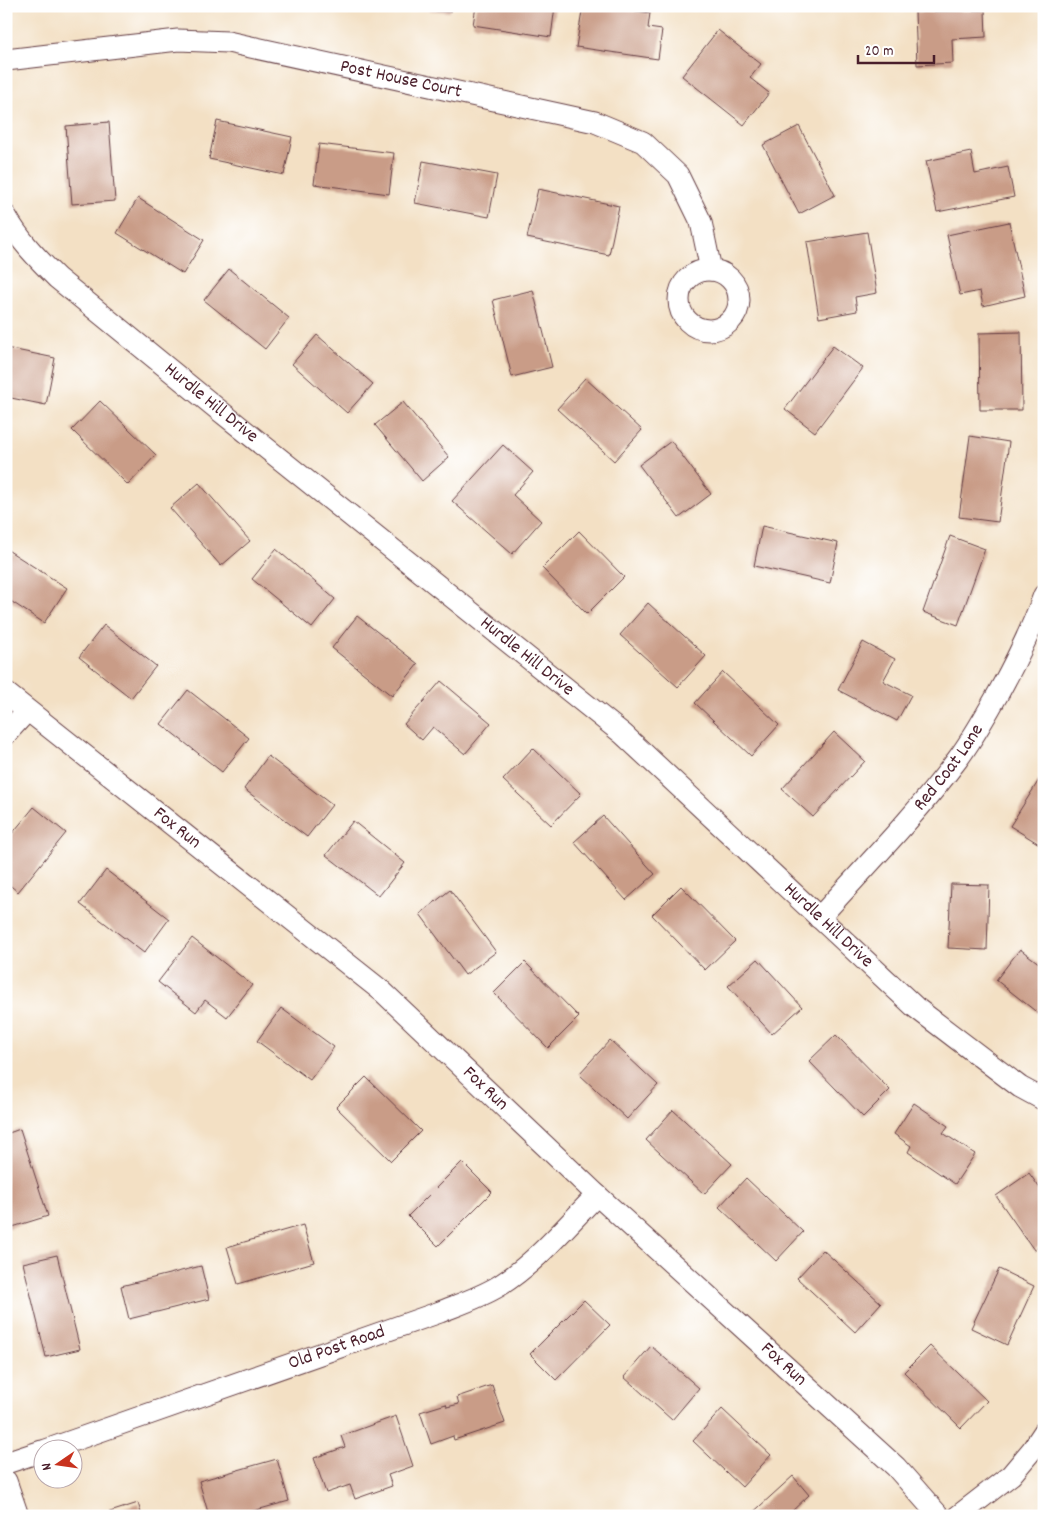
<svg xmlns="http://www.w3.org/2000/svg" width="1050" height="1522" viewBox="0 0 1050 1522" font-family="Dekko,sans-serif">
<rect width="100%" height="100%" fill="#fff"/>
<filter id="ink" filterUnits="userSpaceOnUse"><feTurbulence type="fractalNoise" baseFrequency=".02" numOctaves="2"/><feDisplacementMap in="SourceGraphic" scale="10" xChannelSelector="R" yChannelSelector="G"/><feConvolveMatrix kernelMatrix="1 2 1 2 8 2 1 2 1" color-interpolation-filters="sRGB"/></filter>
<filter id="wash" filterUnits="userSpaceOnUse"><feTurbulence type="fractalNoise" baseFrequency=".0096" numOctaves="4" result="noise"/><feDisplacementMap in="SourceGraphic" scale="20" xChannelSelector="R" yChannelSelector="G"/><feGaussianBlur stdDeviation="1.12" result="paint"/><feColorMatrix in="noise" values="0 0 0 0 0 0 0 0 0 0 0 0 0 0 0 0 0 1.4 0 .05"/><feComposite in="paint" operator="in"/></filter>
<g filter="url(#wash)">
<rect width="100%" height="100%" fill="#f3e0c4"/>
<g id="blocks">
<!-- building -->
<path fill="#c99c87" d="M402 6H450V12L402 8Z
M476 6H555L551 37 473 25Z
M583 6H602L650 13 648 28 662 30 658 59 576 47Z
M985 10 986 37 952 39 953 63 917 65 915 12Z
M718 30 761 64 750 78 769 93 744 125 682 76Z
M217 121 292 137 284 175 209 159Z
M109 122 115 201 72 204 66 126Z
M799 126 835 195 799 214 763 145Z
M319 144 394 153 389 194 314 184Z
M971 152 975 174 1008 167 1014 197 937 212 926 161Z
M423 161 497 175 489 217 415 203Z
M538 189 619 206 609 255 527 238Z
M138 198 204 240 183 274 117 233Z
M1009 222 1025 296 983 306 980 291 960 295 947 235Z
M867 232 877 293 855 297 857 311 819 318 807 242Z
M229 269 289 318 265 349 204 300Z
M533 290 552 367 512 377 493 300Z
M1021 332 1022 410H980L979 333Z
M317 335 373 384 347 413 292 364Z
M833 346 863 368 815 432 785 409Z
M6 348 55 358 46 405 6 397Z
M585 378 642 430 614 461 557 409Z
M100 401 156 455 128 485 72 430Z
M403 402 449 457 422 481 375 425Z
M970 436 1009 442 998 522 959 517Z
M671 441 711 494 679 518 639 465Z
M503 445 533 472 513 495 541 521 512 554 452 501Z
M199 483 250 541 221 566 170 508Z
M762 526 838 543 830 583 754 566Z
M579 531 624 577 587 614 542 568Z
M950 536 985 549 958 625 923 612Z
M6 549 67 588 44 623 6 598Z
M276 549 335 599 312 628 252 579Z
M648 603 706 656 678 687 620 635Z
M357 616 418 664 392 696 332 648Z
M104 625 156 666 131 698 79 657Z
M863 642 895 659 883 681 911 695 897 721 838 690Z
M723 672 779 725 751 756 695 703Z
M441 681 491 723 465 754 433 727 422 740 404 724Z
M188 690 249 738 222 772 161 724Z
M834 732 865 761 813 817 782 789Z
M533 748 581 794 551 825 503 780Z
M268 756 332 805 307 837 244 789Z
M1039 780 1044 783V847L1010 826Z
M34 807 66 833 18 892 6 882V841Z
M603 816 655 874 626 900 574 842Z
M353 821 405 863 379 896 326 855Z
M106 870 169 919 144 953 80 904Z
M951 884 989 885 987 950 948 948Z
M681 886 735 941 705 970 652 915Z
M450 890 496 952 465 975 420 914Z
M192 938 252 985 227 1017 205 1000 196 1012 158 982Z
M1020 949 1044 967V1018L996 980Z
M758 959 802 1007 772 1034 728 986Z
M525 962 579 1017 548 1048 494 993Z
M281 1008 334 1047 310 1080 257 1041Z
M836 1035 890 1090 863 1117 809 1061Z
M610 1040 658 1085 627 1119 579 1074Z
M366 1077 421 1131 391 1161 336 1107Z
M914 1103 948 1126 943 1133 975 1154 955 1184 908 1152 911 1146 894 1134Z
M673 1110 732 1164 704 1194 646 1140Z
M20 1129 48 1216 6 1229V1134Z
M462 1162 492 1192 438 1246 408 1216Z
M1029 1173 1044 1194V1243L1034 1250 996 1196Z
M746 1178 803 1232 776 1261 719 1207Z
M303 1225 314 1262 238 1284 227 1247Z
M823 1250 881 1303 855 1332 797 1278Z
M57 1255 80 1349 46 1357 23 1263Z
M201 1266 209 1299 129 1319 121 1286Z
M999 1269 1034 1286 1007 1345 971 1328Z
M584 1300 610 1325 556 1380 530 1354Z
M651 1346 699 1388 672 1420 624 1377Z
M930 1346 987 1401 961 1428 904 1372Z
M492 1385 505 1423 454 1440 453 1436 431 1444 420 1412 446 1404 447 1407 459 1404 457 1397Z
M722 1409 771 1455 742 1487 693 1441Z
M396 1416 413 1466 388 1475 392 1486 355 1499 350 1485 326 1493 314 1458 345 1447 341 1436Z
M277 1459 289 1501 235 1516H209L199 1481Z
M793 1476 809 1495 790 1513 793 1516H749Z
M138 1503 142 1516H108L107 1513Z"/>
</g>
</g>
<g filter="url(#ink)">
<use href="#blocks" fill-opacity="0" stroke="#633c42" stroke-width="1"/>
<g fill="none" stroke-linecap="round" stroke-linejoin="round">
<!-- minor casing -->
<g stroke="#633c42" stroke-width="23">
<g id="minor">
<path id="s1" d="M6 60 178 40 228 42 595 122 643 142 678 175 701 222 711 270"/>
<path id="s2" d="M6 216C19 240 38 259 57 278L220 411 623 734 915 1007 1020 1087 1044 1100"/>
<circle cx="709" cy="300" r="30"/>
<path id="s3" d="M6 693 383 992 597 1195 896 1467 939 1516"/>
<path d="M6 734 27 711"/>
<path id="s4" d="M819 918C866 866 915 816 957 760 973 739 986 715 999 692 1016 661 1032 629 1044 595"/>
<path id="s5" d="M46 1450 440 1312C460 1304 481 1297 499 1286 537 1262 566 1226 597 1195"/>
<path d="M6 1463 42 1451"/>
<path d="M6 1481 18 1516"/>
<path d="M958 1516 1011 1475 1032 1450 1044 1432"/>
</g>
</g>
<!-- minor -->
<use href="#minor" stroke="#fff" stroke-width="21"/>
</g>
</g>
<g text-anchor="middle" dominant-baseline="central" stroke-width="4.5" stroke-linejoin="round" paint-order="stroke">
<!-- street labels -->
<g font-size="19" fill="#4a1f2b" stroke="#fff">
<text stroke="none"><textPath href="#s1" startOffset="400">Post House Court</textPath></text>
<text stroke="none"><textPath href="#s2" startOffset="279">Hurdle Hill Drive</textPath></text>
<text stroke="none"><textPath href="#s2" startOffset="684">Hurdle Hill Drive</textPath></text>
<text stroke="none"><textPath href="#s4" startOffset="199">Red Coat Lane</textPath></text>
<text stroke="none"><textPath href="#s3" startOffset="218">Fox Run</textPath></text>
<text stroke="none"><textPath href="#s2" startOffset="1088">Hurdle Hill Drive</textPath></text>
<text stroke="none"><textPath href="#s3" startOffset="622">Fox Run</textPath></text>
<text stroke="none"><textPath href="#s5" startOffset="308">Old Post Road</textPath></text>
<text stroke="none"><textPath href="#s3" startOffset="1028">Fox Run</textPath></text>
</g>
</g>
<!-- margin -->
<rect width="1050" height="1522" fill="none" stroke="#fff" stroke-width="25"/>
<!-- north arrow -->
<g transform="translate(58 1464) rotate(257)"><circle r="24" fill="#ffffff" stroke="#b7a5aa"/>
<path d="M0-4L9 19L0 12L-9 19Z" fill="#c8321e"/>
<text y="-8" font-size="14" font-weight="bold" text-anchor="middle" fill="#4a1f2b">N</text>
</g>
<!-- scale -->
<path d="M858 55v8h76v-8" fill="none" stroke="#4a1f2b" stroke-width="2.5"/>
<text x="865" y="55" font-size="15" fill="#4a1f2b" stroke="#ffffff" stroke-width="4" paint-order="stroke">20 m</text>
</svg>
